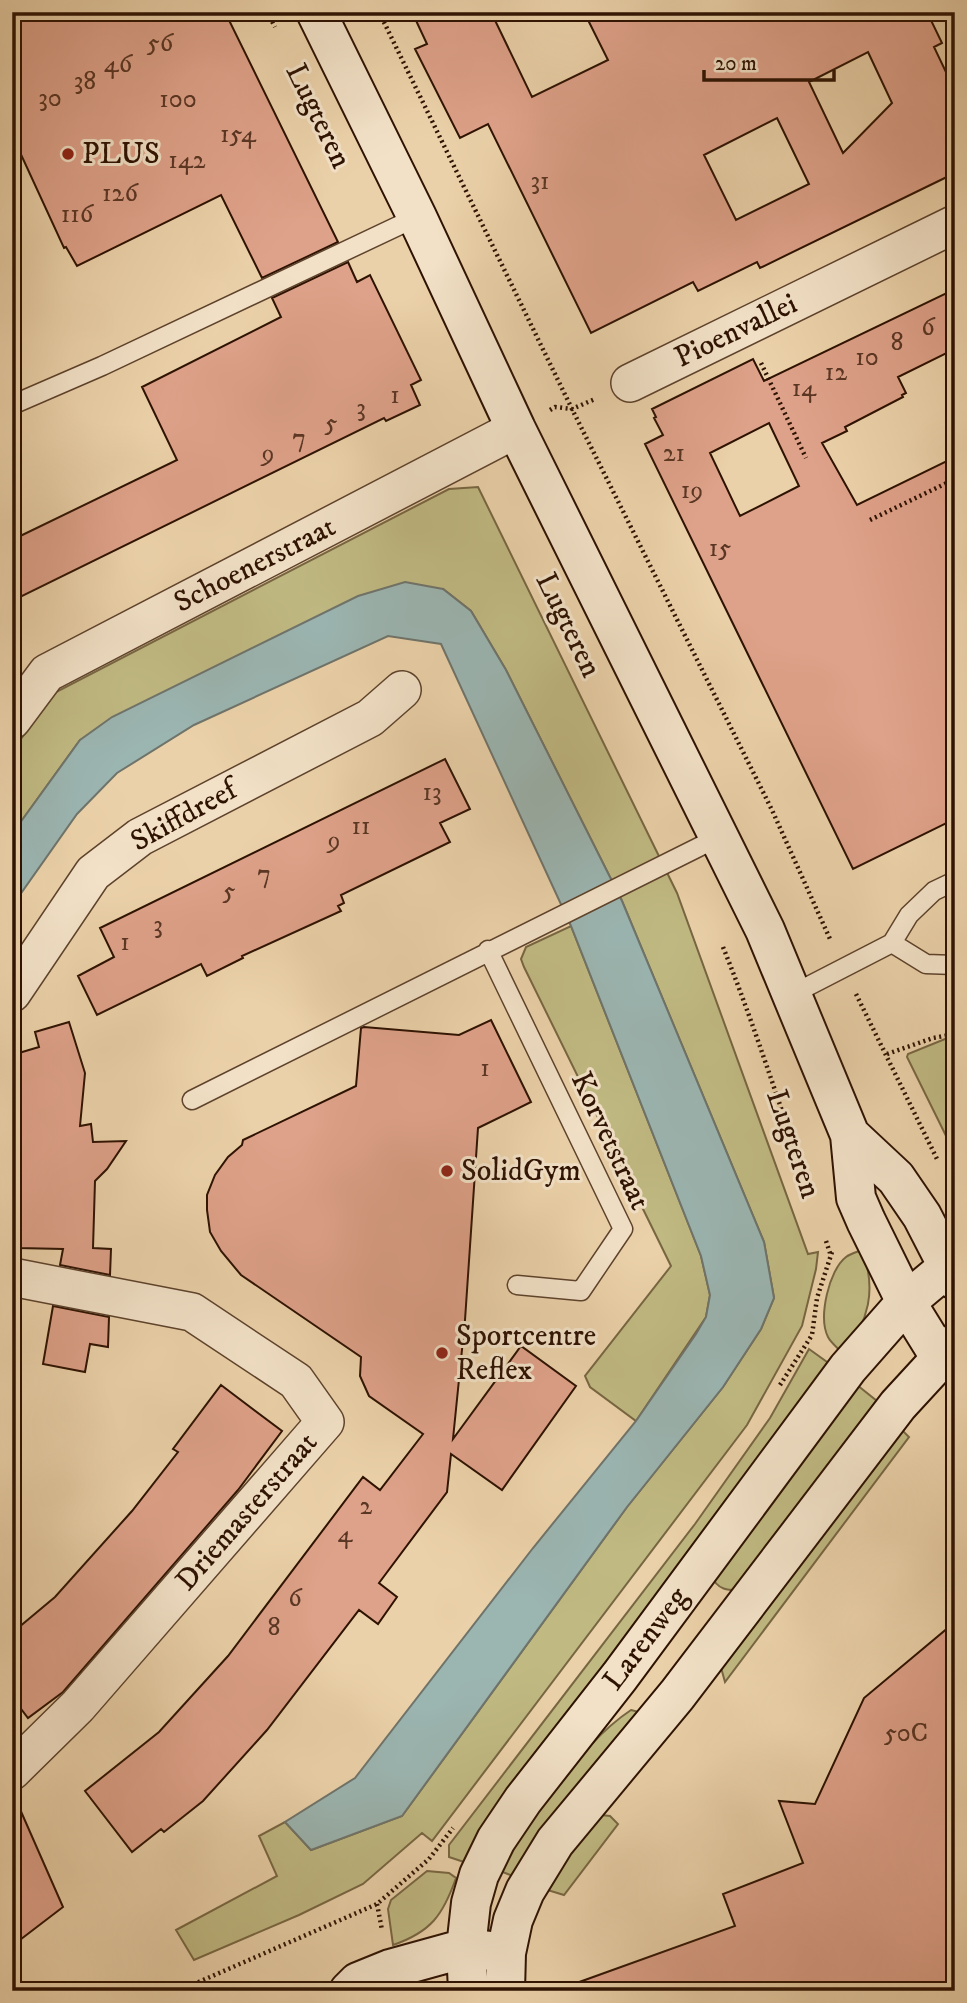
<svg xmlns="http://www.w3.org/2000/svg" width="967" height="2003" viewBox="0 0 967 2003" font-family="'IM FELL DW Pica',serif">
<rect width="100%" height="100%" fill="#ebd1a9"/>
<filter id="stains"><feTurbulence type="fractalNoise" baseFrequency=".00286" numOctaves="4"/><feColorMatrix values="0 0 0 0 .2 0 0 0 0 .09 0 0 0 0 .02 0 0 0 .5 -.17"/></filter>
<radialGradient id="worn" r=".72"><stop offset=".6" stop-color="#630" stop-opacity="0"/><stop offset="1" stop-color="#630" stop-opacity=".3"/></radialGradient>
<!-- green -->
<path fill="#c0b982" stroke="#776642" stroke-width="2" d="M478 487 677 893 808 1254 818 1252 816 1269 802 1326 747 1425 432 1841 422 1833 363 1884 299 1915 194 1960 176 1930 277 1876 259 1836 285 1822 311 1850 402 1816 627 1507 723 1387 761 1329 774 1298 764 1242 622 901 506 670 471 611 443 589 80 740 12 834V751L56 692 449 489Z
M571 926 701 1256 710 1295 706 1317 636 1421 590 1387 585 1376 671 1266 524 967 521 959 526 947Z
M955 1038V1154L907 1057 908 1054 945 1039Z
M862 1250C877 1289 869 1322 843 1354 839 1349 831 1343 828 1337 818 1317 829 1270 846 1257 850 1254 857 1252 862 1250Z
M809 1349 834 1367 470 1864 449 1857V1845L695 1524 770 1418Z
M852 1381 882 1405 743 1590C728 1591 717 1590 711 1575Z
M897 1429 903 1431 909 1437 725 1682 720 1664Z
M631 1710 639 1712 513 1876 495 1869C509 1841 530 1819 549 1795 574 1764 598 1732 631 1710Z
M601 1815 610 1816 618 1824 564 1895 544 1889 555 1868Z
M427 1871 449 1873 456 1878C443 1915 431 1932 393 1945L388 1909 391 1900Z"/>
<!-- water -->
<path fill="#9bb5b1" stroke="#6f746b" stroke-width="2" d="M405 582 443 589 471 611 506 670 622 901 764 1242 774 1298 761 1329 723 1387 627 1507 402 1816 311 1850 285 1822 355 1778 533 1548 636 1421 696 1334 706 1317 710 1295 701 1256 571 926 441 644 388 636 194 725 117 773 77 814 12 906V834L80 740 112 717 358 596Z"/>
<!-- building -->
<path fill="#dea189" stroke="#2e1202" stroke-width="2" fill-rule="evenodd" d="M12 12H225L338 242 262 278 221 195 77 266 66 247 64 248 12 135Z
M412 12H491L532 97 608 60 584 12H927L942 43 934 47 955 91V173L760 268 757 262 698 291 693 282 591 333 488 124 460 138 415 49 427 44ZM868 52 892 103 843 153 809 82ZM777 118 809 184 736 220 704 155Z
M348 262 357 282 370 275 421 380 411 385 420 405 386 421 384 418 12 601V540L177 460 142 387 281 317 272 298Z
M955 289V349L898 377 906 393 902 395 903 397 845 427 847 431 822 443 857 505 955 457V819L853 869 645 444 663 435 654 418 656 417 652 409 753 359 764 381ZM769 423 799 486 740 516 710 453Z
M445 759 470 809 440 823 450 842 341 895 344 903 338 906 341 911 242 956 243 958 207 976 201 964 97 1015 78 976 114 957 100 928Z
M491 1020 531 1102 478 1128 465 1320 453 1439 521 1346 576 1386 502 1490 451 1454 447 1492 379 1583 397 1597 378 1624 359 1610 267 1730 203 1801 164 1832 161 1829 132 1852 85 1791 159 1732 228 1656 363 1477 380 1490 423 1434 369 1396 360 1376 361 1357 241 1275 221 1251 210 1232 207 1210V1195L215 1175 228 1157 242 1145 243 1140 356 1086 361 1028 364 1027 459 1035Z
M69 1022 85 1073 80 1126 91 1124 93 1142 126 1141 107 1169 95 1181 93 1248 111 1249 110 1275 60 1265 63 1249 18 1248 20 1151 12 1123V1055L39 1047 35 1032Z
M53 1306 109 1317 108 1347 90 1344 85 1372 43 1364Z
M221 1385 282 1431 238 1490 63 1692 28 1718 12 1697V1633L55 1597 132 1511 178 1452 173 1449Z
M955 1622V1991H572L571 1985 735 1926 723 1894 803 1863 779 1801 815 1804 864 1698Z
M12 1791 63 1907 12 1946Z"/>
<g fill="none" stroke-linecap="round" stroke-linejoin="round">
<!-- lane casing -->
<g stroke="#5d422c" stroke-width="21">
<path id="lane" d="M12 405 102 366 417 217
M892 943 926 964 955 965
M488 950 623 1229 581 1291 517 1285
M791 995 892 943 909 915 934 891 955 881
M192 1100 719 837"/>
</g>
<!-- street casing -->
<g stroke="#5d422c" stroke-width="40">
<path id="street" d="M630 383 955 224
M12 720 47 673 516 429
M12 993 93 873 140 837 370 718 402 690
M12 1277 192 1312 296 1381 325 1422 78 1706 12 1771"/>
</g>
<!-- secondary casing -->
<g stroke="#2e1202" stroke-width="42">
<path id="secondary" d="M316 12 417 217 516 429 765 930 850 1135 856 1198 866 1221 906 1302 940 1357
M850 1135 896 1178 922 1216 955 1280
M349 1991 358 1982 390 1969 466 1948 491 1951
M468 1991 466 1948 471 1903 479 1875 496 1840 523 1800 620 1676 848 1368 906 1302 955 1261
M505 1991 506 1953 513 1920 525 1891 555 1842 677 1695 898 1405 955 1343"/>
</g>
<!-- path -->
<path stroke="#2e1202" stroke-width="4.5" stroke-dasharray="2 3.5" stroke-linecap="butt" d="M267 12 275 27
M379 12 572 409 772 810 830 939
M761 363 806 458
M550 410 555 407 572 409 595 399
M870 520 955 479
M12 634 20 644
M723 947C756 1029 782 1113 811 1196
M856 994 937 1159
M887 1054 933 1038 955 1034
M826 1241 830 1253
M780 1385 812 1335 817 1298 832 1252
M377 1904 382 1930
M178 1991 377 1904 429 1859 453 1828"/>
<!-- lane -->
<use href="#lane" stroke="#f2e1c7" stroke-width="18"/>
<!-- street -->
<use href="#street" stroke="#f2e1c7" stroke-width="37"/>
<!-- secondary -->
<use href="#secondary" stroke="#f2e1c7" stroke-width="38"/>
</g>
<!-- markers -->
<g fill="#8f2418" stroke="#f2e1c7" stroke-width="2.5">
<circle cx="68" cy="154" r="7"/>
<circle cx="447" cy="1171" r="7"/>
<circle cx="442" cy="1353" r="7"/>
</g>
<g text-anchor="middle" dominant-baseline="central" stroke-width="6" stroke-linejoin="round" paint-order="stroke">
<!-- number labels -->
<g font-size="26" fill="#5a3624">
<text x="160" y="43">56</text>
<text x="118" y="64">46</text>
<text x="85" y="81">38</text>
<text x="50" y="98">30</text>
<text x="178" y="99">100</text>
<text x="238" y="134">154</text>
<text x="187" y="160">142</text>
<text x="540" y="181">31</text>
<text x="120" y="193">126</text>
<text x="77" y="214">116</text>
<text x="928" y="327">6</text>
<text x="897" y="342">8</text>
<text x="867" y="357">10</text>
<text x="836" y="372">12</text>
<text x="804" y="388">14</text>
<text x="395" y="395">1</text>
<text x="361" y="408">3</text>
<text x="331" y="423">5</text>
<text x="299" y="438">7</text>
<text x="268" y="453">9</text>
<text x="674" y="453">21</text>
<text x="692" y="490">19</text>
<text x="720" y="548">15</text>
<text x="432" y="792">13</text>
<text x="361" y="826">11</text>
<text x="334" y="840">9</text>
<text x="264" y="874">7</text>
<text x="229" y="891">5</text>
<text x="158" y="925">3</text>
<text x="125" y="942">1</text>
<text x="485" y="1068">1</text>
<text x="366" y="1506">2</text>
<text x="345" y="1534">4</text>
<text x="295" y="1598">6</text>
<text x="274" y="1627">8</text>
<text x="906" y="1733">50C</text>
</g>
<!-- street labels -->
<g font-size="30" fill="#2e1202" stroke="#f2e1c7">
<text transform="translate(318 116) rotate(64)">Lugteren</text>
<text transform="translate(736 331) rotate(-26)">Pioenvallei</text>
<text transform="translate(255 565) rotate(-27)">Schoenerstraat</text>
<text transform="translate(568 625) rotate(64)">Lugteren</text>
<text transform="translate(184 816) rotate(-29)">Skiffdreef</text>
<text transform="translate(610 1141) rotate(65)">Korvetstraat</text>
<text transform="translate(793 1144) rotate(71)">Lugteren</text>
<text transform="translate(247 1512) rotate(-49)">Driemasterstraat</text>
<text transform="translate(646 1639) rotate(-53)">Larenweg</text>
</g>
<!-- poi labels -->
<g font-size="30" fill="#2e1202" stroke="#f2e1c7" text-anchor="start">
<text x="82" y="154">PLUS</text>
<text x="461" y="1171">SolidGym</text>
<text x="456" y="1336">Sportcentre<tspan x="456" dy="34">Reflex</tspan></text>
</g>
</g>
<!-- margin -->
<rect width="967" height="2003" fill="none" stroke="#ebd1a9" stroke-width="42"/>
<rect x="14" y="14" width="939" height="1975" fill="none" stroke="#2e1202" stroke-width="3.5"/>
<rect x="21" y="21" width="925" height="1961" fill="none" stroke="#2e1202" stroke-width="2"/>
<!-- scale -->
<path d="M704 70v10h130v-10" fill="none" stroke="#2e1202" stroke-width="3.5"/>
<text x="715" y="70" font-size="21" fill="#2e1202" stroke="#f2e1c7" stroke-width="5" paint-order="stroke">20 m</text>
<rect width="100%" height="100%" filter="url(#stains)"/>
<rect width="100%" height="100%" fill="url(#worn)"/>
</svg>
